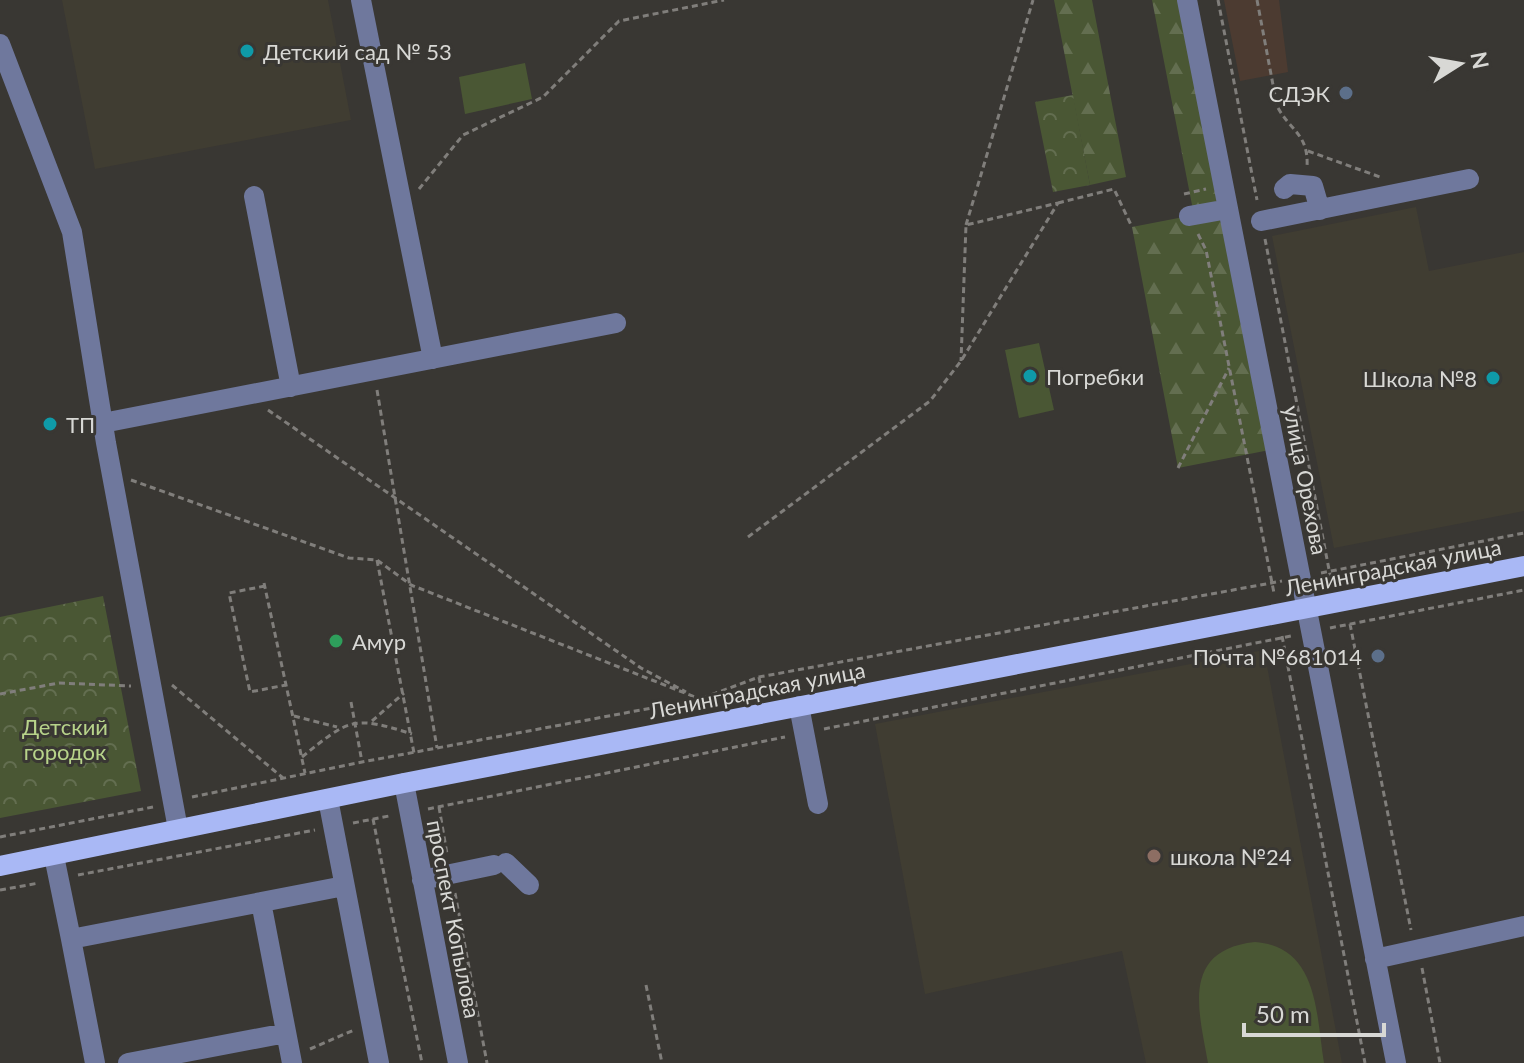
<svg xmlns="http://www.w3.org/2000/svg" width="1524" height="1063" viewBox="0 0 1524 1063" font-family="Lato,sans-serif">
<defs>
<pattern id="forest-firs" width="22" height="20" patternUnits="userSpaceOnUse" patternTransform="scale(2)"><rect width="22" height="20" fill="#4a5734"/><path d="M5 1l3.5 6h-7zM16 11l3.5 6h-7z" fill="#636e50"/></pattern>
<pattern id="park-crowns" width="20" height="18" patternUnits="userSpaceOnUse" patternTransform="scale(2)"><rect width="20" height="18" fill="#4a5734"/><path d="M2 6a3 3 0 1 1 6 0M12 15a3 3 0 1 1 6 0" fill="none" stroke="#636e50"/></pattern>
</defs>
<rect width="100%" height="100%" fill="#393733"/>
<!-- commercial -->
<path fill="#4c3b31" d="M1224 0H1279L1288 72 1240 81Z"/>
<!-- built -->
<path fill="#403d32" d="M62 0H328L351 120 95 169Z
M1416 207 1429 271 1524 252V511L1334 548 1272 236Z
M1264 650 1342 1063H1146L1122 951 925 994 875 724Z"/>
<!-- forest -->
<path fill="url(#forest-firs)" d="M1054 0H1092L1126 177 1090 185Z
M1152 0H1182L1275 449 1178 468 1132 227 1194 215Z"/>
<!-- park -->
<path fill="url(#park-crowns)" d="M1073 95 1090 185 1053 192 1035 102Z
M103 596 141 791 0 818V617Z"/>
<!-- pitch -->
<path fill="#4a5734" d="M525 63 532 99 465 114 459 77Z
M1039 343 1054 410 1019 418 1005 350Z
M1255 942C1319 947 1316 1015 1324 1063H1208C1199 1012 1180 950 1255 942Z"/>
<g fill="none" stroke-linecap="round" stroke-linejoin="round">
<!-- path -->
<path stroke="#807e7b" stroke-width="3" stroke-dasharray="6 4" stroke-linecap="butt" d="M1218 0 1257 200
M1257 0 1277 106C1290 131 1309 134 1307 167
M1308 151 1380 177
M419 189 463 135 543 97 619 21 724 0
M1184 194 1206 189
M1058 203 1114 189 1132 227
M966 225 1033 0
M1198 234 1206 250 1274 593
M1265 239 1332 585
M377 390 437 748
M268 410 641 668 686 692
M1178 468 1229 368
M131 480 349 558 377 560 411 585 700 699
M748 537 930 401 961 361 1058 203 966 225 961 361
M377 560 414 753
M1321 573 1524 533
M264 583 305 773
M265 586 229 593 250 692 286 685
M1350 624 1411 930
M1330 628 1524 590
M1282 636 1365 1063
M759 677 762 693
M172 685 283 778
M0 694 59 683 131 686
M351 702 362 762
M294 716 337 727
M372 721 404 693
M824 729 1291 636
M302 757C349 719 353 715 412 734
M192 797 362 762 700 699 759 677 1282 581
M439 807 447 854
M428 809 785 737
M373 819 422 1063
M353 823 389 816
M0 837 153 807
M78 875 315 830
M0 890 39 883
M455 893 487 1063
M1422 968 1440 1063
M646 985 662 1063
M310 1049 354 1030"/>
<!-- minor -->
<path stroke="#6f789d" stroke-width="20" d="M361 0 433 359
M1187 0 1396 1063
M0 44 72 232 106 443 178 829
M1284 189 1290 184 1313 186 1320 210
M254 196 291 387
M1189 216 1228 209
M1261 221 1469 179
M103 423 616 323
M799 706 818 804
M404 783 458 1063
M328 799 379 1063
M54 856 71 939
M506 863 529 885
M422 880 494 865
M261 902 292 1063
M1375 959 1524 926
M95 1063 71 939 344 886
M128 1063 286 1033"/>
<!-- major -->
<path stroke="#a9b8f5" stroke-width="20" d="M0 866 404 783 1524 566"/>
</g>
<!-- markers -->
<g fill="#0f9aa8" stroke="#393733" stroke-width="3">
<circle cx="247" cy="51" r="8"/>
<circle cx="1030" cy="376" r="8"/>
<circle cx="1493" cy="378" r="8"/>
<circle cx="50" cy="424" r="8"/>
</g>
<g fill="#5c6f8a" stroke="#393733" stroke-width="3">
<circle cx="1346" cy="93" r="8"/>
<circle cx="1378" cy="656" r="8"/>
</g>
<circle fill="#2e9e5b" stroke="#393733" stroke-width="3" cx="336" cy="641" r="8"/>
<circle fill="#8d6e63" stroke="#393733" stroke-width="3" cx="1154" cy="856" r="8"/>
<g text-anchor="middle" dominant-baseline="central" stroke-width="6" stroke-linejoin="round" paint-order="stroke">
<!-- poi labels -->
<g font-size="22" fill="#d8d8d5" stroke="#393733" text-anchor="start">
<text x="263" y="51">Детский сад № 53</text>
<text x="1330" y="93" text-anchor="end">СДЭК</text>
<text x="1046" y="376">Погребки</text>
<text x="1477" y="378" text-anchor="end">Школа №8</text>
<text x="66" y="424">ТП</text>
<text x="352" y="641">Амур</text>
<text x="1362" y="656" text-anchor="end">Почта №681014</text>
<text x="1170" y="856">школа №24</text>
</g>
<!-- street labels -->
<g font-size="22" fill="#d8d8d5" stroke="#393733">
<text transform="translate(1306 480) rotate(79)">улица Орехова</text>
<text transform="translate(1393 567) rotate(-11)">Ленинградская улица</text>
<text transform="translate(757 690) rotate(-11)">Ленинградская улица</text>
<text transform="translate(454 919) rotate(79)">проспект Копылова</text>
</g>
<!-- park labels -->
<g font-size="22" fill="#b7d38a" stroke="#393733">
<text x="65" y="726">Детский<tspan x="65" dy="25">городок</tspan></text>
</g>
</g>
<!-- north arrow -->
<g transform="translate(1460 64) rotate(79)" stroke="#393733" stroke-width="6" paint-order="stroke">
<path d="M0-6L14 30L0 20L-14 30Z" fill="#d8d8d5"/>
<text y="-12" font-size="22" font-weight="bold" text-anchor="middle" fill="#d8d8d5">N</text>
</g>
<!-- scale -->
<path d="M1244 1023v12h140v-12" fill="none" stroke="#d8d8d5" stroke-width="4"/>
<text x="1256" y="1023" font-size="24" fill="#d8d8d5" stroke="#393733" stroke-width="6" paint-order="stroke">50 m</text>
</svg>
